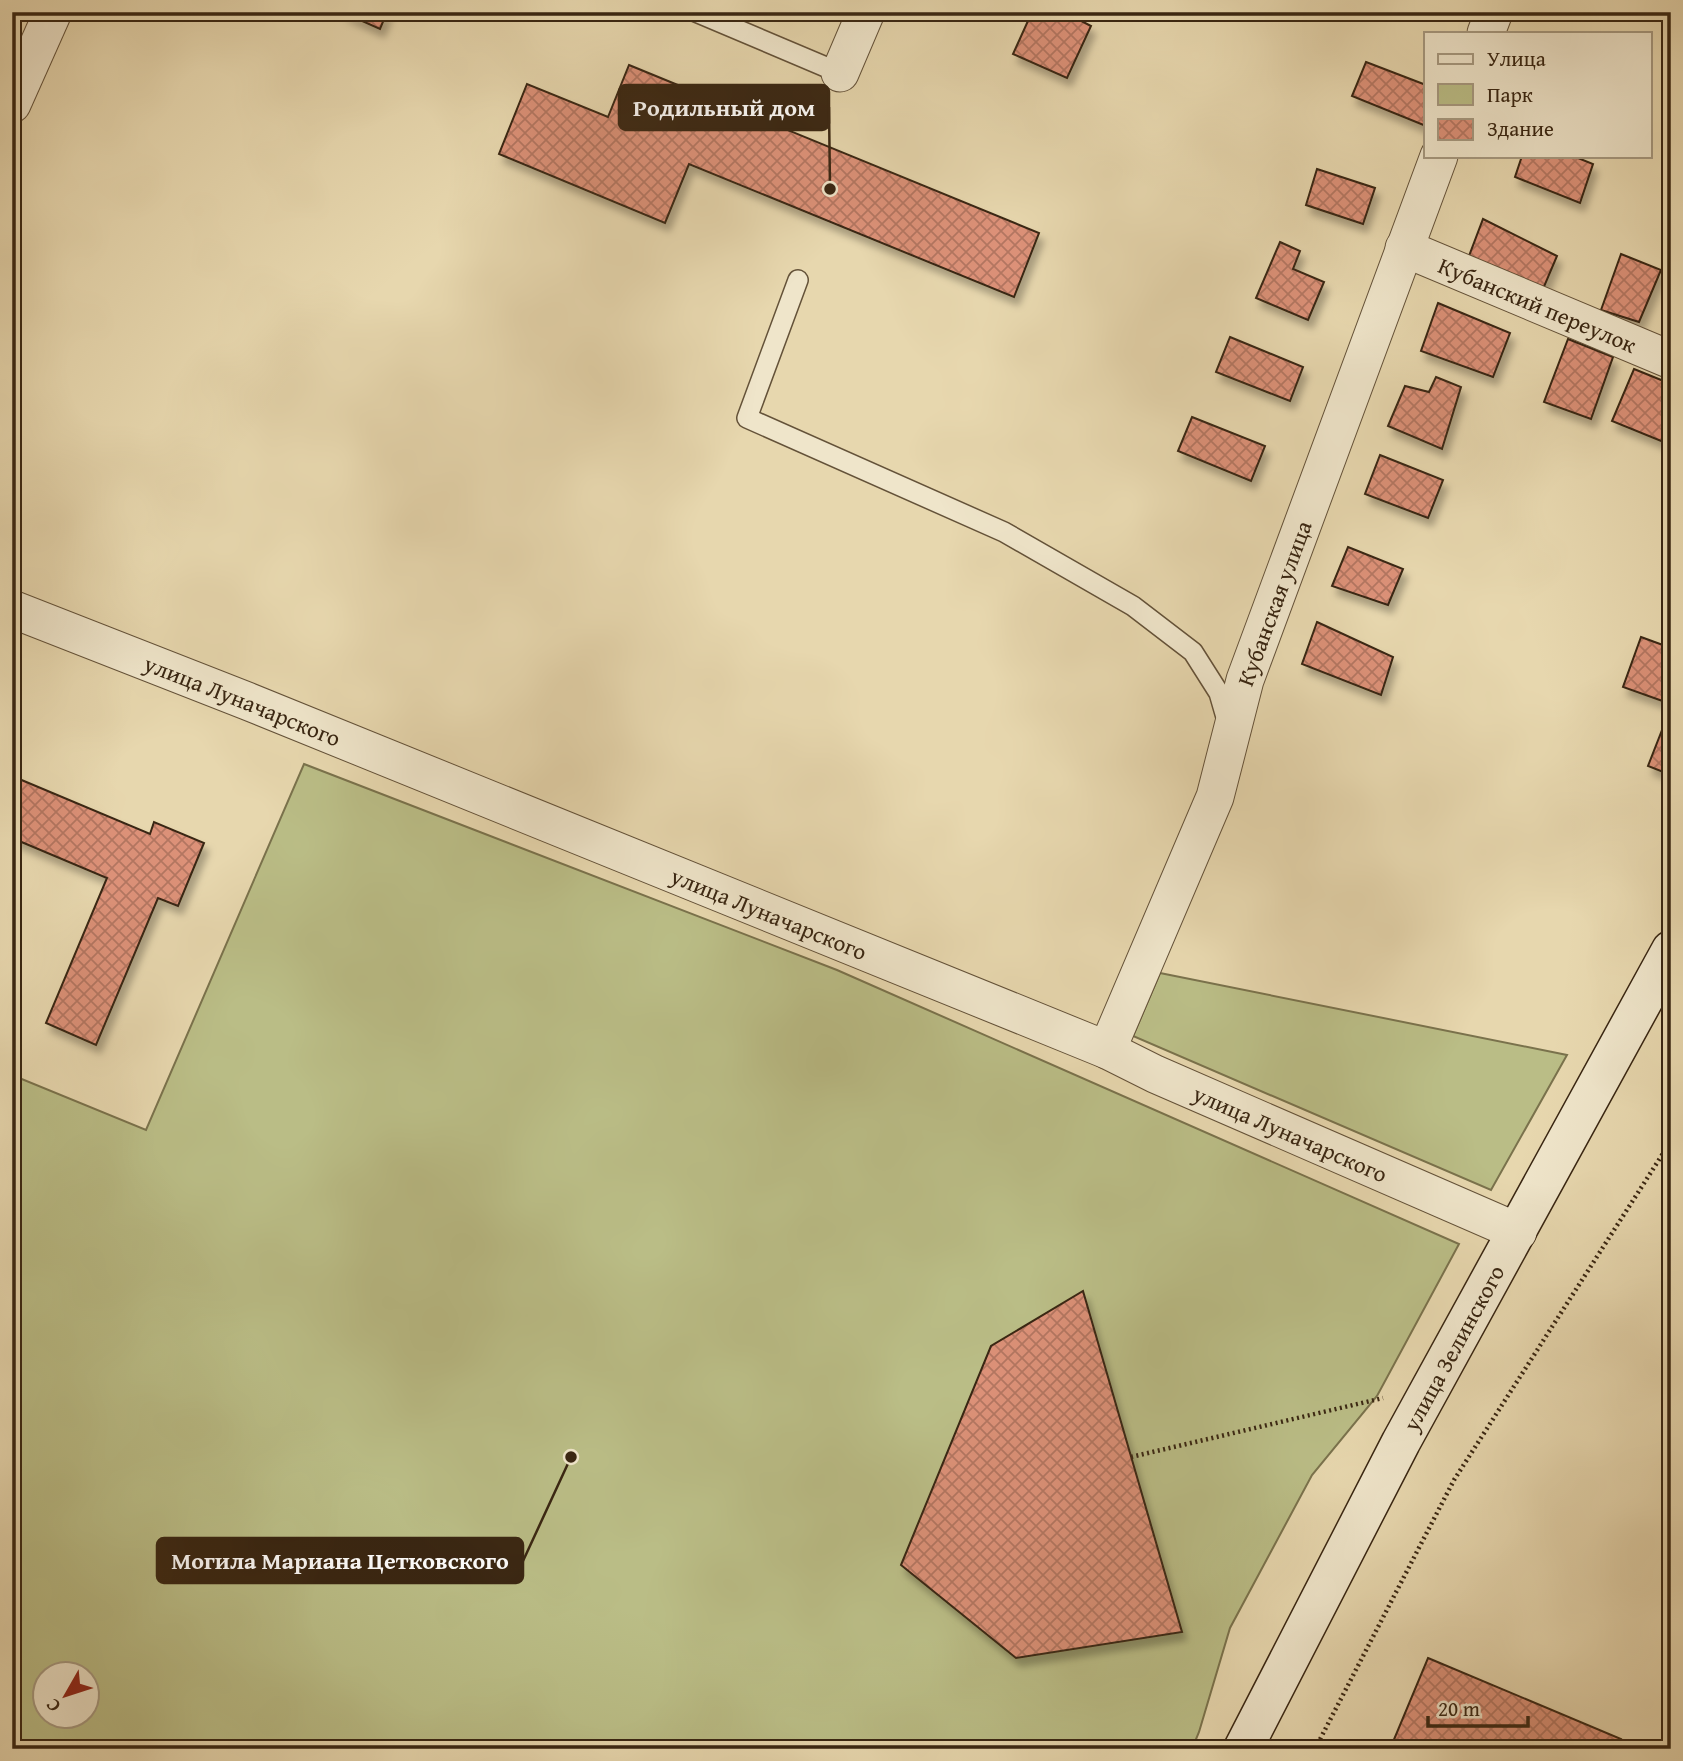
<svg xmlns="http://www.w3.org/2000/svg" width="1683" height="1761" viewBox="0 0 1683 1761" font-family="'Gentium Book Plus',serif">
<defs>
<pattern id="building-cross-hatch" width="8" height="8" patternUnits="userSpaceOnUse" patternTransform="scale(1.75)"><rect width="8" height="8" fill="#dc9178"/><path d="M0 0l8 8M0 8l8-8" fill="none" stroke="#b37661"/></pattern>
<filter id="shadow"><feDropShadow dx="4.5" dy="8" stdDeviation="3.5" flood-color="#0004"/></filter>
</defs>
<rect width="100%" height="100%" fill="#e7d7ae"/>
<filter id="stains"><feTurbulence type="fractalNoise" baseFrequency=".00286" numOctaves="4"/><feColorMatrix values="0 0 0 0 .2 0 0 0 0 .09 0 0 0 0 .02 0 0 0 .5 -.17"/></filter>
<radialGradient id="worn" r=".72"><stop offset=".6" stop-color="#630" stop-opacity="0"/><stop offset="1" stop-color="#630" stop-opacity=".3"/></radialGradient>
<!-- green -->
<path fill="#babd86" stroke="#7a724c" stroke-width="2" fill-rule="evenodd" d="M304 764 837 970 1459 1244 1377 1396 1312 1475 1230 1628 1199 1732 1192 1749H12V1075L146 1130ZM46 1674H88V1716H46Z
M1160 973 1567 1055 1491 1190 1133 1036Z"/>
<!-- building -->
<path fill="url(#building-cross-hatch)" stroke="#392612" stroke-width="2" filter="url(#shadow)" d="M342 12H387L380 29Z
M1032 12H1064L1091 26 1067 78 1013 54Z
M1366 62 1426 85V126L1352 96Z
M629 65 1039 233 1014 297 689 164 665 223 499 154 527 84 608 117Z
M1522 156H1573L1593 164 1580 203 1515 177Z
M1317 169 1375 188 1363 224 1306 205Z
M1483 219 1557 256 1543 289 1469 256Z
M1280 242 1300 251 1293 269 1324 282 1308 320 1256 298Z
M1621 254 1661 270 1639 322 1601 310Z
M1438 303 1510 333 1493 377 1421 351Z
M1230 337 1303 367 1290 401 1216 372Z
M1568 339 1613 357 1591 419 1544 402Z
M1634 369 1671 384V445L1612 421Z
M1436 377 1461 387 1442 449 1388 426 1405 386 1429 392Z
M1192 417 1265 446 1251 481 1178 451Z
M1380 455 1443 480 1428 518 1365 494Z
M1348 547 1403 569 1388 605 1332 586Z
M1317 622 1393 657 1381 695 1302 664Z
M1641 637 1671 648V704L1623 687Z
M1671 707V775L1648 766Z
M12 776 150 834 154 822 204 843 178 906 158 898 96 1045 46 1023 107 878 12 838Z
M1083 1291 1182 1632 1016 1658 901 1565 991 1346Z
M1428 1658 1621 1739 1617 1749H1390Z"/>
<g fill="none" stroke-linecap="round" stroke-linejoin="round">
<!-- service casing -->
<g stroke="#645239" stroke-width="22">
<path id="service" d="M696 12 840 73
M798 280 747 418 1004 532 1133 606 1193 652 1219 693 1228 724"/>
</g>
<!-- minor casing -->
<g stroke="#645239" stroke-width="39">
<g id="minor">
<path d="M1486 33 1494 12"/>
<path d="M840 73 866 12"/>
<path d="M12 104 53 12"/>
<path id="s1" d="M1404 248 1671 360"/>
<path id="s2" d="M12 609 247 701 1107 1050 1155 1074 1518 1232"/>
<path id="s3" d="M1107 1050 1215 797 1245 680 1439 156"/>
</g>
</g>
<!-- secondary casing -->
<g stroke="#392612" stroke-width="41">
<g id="secondary">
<path id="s4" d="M1243 1749 1401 1442 1671 950"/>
</g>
</g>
<!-- path -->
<path stroke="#392612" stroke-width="4.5" stroke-dasharray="2 3.5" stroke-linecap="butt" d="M1131 1457 1383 1398
M1315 1749 1454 1480 1671 1141"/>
<!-- service -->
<use href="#service" stroke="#efe5ca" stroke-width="19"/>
<!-- minor -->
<use href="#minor" stroke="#efe5ca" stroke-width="37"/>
<!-- secondary -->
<use href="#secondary" stroke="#efe5ca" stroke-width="38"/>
</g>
<g text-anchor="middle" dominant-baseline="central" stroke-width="5" stroke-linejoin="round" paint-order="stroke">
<!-- street labels -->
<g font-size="23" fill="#392612" stroke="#efe5ca">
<text stroke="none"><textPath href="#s1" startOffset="145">Кубанский переулок</textPath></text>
<text stroke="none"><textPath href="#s3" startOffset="478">Кубанская улица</textPath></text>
<text stroke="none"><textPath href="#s2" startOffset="248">улица Луначарского</textPath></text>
<text stroke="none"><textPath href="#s2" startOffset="816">улица Луначарского</textPath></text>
<text stroke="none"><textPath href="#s2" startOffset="1382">улица Луначарского</textPath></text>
<text stroke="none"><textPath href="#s4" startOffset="453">улица Зелинского</textPath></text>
</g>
</g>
<!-- callouts -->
<path fill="none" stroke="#392612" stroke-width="2.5" d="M830 189L829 107M571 1457L523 1561"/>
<g fill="#392612" stroke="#efe5ca" stroke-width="2.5">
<circle cx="830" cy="189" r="7"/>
<circle cx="571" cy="1457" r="7"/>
</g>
<g fill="#392612" stroke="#392612" stroke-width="2.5">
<rect x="619" y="85" width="210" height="45" rx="7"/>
<rect x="157" y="1538" width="366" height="45" rx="7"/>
</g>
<g font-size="24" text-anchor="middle" font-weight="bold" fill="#fff">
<text x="724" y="116">Родильный дом</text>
<text x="340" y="1569">Могила Мариана Цетковского</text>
</g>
<!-- margin -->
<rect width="1683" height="1761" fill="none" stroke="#e7d7ae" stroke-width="42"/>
<rect x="14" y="14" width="1655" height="1733" fill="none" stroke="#392612" stroke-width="3.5"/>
<rect x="21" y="21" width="1641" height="1719" fill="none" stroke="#392612" stroke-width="2"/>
<!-- legend -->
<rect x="1424" y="32" width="228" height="126" fill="#efe5ca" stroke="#a69980" stroke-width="2"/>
<rect x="1438" y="54" width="35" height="10" fill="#efe5ca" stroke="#a69980" stroke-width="2"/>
<text x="1487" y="66" font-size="21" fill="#392612">Улица</text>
<rect x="1438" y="84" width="35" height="21" fill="#babd86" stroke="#a69980" stroke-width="2"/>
<text x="1487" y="102" font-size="21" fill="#392612">Парк</text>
<rect x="1438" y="119" width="35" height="21" fill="url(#building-cross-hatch)" stroke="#a69980" stroke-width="2"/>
<text x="1487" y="136" font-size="21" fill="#392612">Здание</text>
<!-- north arrow -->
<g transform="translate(66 1695) rotate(231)"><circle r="33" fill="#efe5ca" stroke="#a69980" stroke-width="2"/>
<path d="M0-5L12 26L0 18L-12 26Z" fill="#8f2418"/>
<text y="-10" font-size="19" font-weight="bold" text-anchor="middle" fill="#392612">С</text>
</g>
<!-- scale -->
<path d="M1428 1716v10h100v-10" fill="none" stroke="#392612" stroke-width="3.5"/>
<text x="1438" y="1716" font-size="21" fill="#392612" stroke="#efe5ca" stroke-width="5" paint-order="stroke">20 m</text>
<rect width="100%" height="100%" filter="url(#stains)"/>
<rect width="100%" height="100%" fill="url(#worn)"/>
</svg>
